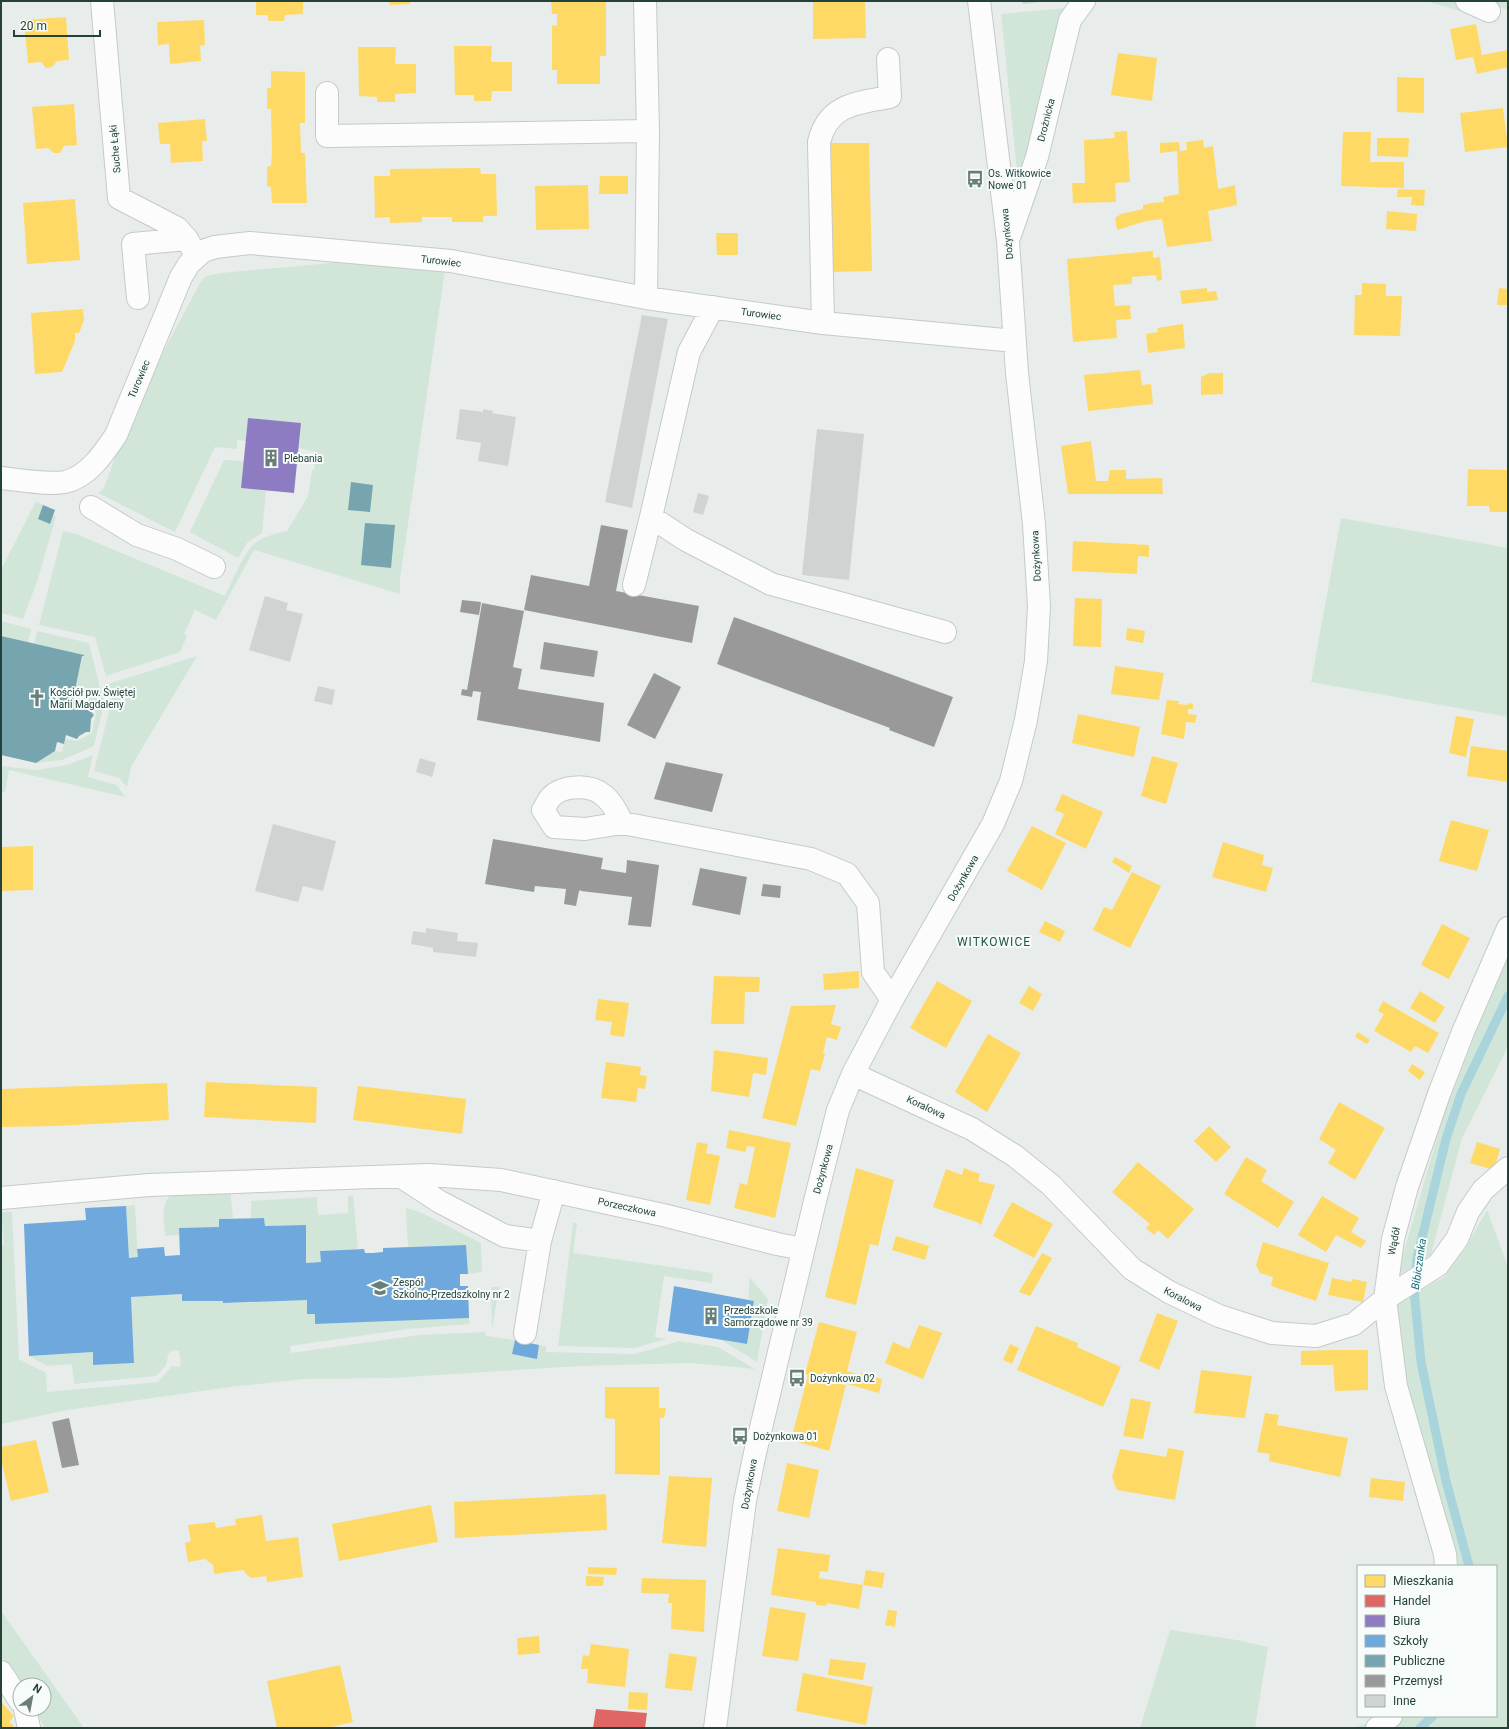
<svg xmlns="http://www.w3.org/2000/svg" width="1509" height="1729" viewBox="0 0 1509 1729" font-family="Roboto,sans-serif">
<rect width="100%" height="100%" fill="#e8edeb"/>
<!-- green -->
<path fill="#d1e6d8" d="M1426 1H1508V10L1494 5 1490 20Z
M1066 8 1028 160 1018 181 1001 14Z
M341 262 445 270 400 579V594L254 550 216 620 195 610 184 634 187 636 180 652 106 676 95 637 39 625 63 531 76 534 225 596C232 582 243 555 253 545 261 537 277 533 287 531L308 496 312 470H314L316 452 299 448 301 423 248 418 246 441 237 440V449L215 447 175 532 98 493 104 488 116 455 160 358 200 283 206 276 222 273Z
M224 460 244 461 241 488 266 491 262 533 247 543 238 558 190 532Z
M36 501 43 505 38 519 56 516 38 579 23 619 1 613V570Z
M1341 518 1508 548V717L1311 682Z
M1 621 31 629 28 643 1 636Z
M37 631 89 643 104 704 94 746 62 760 36 763 55 751 62 752 65 739 77 741 92 733 96 713 87 699 74 696 82 656 84 655 34 644Z
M197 656 131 767 127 787 119 778 94 771 112 700 108 684Z
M93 755 88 777 117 785 125 797 9 770 5 792H1V766L36 770 67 765Z
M1508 952V1043L1504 1055 1462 1138 1430 1258 1397 1275 1446 1108Z
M230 1189 233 1218 219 1219V1227L179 1235 165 1236C164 1220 160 1204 173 1192Z
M353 1195 358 1249 320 1251 321 1262 306 1263 305 1225 265 1226 264 1218H251V1201L317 1197 318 1215 348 1213V1196Z
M135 1205 138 1257 129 1258 126 1206Z
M407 1208 422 1213 481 1243 482 1272 468 1274 466 1245 408 1247 406 1210Z
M1487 1210 1508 1267V1728H1353L1389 1716H1496V1566H1457L1455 1546 1407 1386 1396 1305 1444 1277 1465 1249Z
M1 1212H12L19 1359 46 1373 47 1392 158 1382 172 1366 179 1367 181 1365 179 1351C169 1348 168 1355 167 1362 166 1367 159 1372 156 1376L74 1384 72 1364 47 1366 29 1356 93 1352V1365L134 1363 131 1297 182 1294 183 1301H223L224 1303 264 1302V1300H307V1314H315L316 1324 469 1318 470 1324 408 1329 290 1346 291 1353 420 1335 485 1332 486 1336 515 1340 512 1354 537 1358 539 1345 546 1346V1352L635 1354 679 1341 718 1347 755 1369 691 1363 581 1366 391 1378 305 1379 230 1387 68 1410 1 1424V1246L4 1245Z
M573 1223H577L573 1253 713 1273 712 1283 664 1276 655 1337 666 1339 635 1348 558 1346Z
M750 1278 768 1299 757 1362 721 1340 747 1344 754 1301 748 1299Z
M491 1287H499L492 1330Z
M1 1611 84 1728H45L34 1709H44V1685H20V1686L1 1656Z
M1170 1630 1237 1640 1268 1647 1255 1728H1140Z"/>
<!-- homes -->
<path fill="#ffd966" d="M256 1H303V14L285 15 284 21H268V15H256Z
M389 1H410V4L390 5Z
M551 1H606V56H600V84H557V70H552V25L557 26V14H552Z
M813 1H865L866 38 813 39Z
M66 17 69 60 57 61 52 67 46 68 41 62 28 63 24 20Z
M204 20 205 45 200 46 201 61 170 64 169 44 158 45 157 22Z
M1476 24 1482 55 1508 50V67L1477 74 1473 57 1456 60 1450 29Z
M454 46H492L491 62H512V91H492L491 101H474V95H455Z
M358 47H396L395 64H416V93L395 94V102H377V97L359 96Z
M1118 53 1157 58 1152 101 1111 95Z
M271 71 305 72V123H300L301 150V153H305L307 203H272L271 187 267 186V167L271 166 272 153 271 109H267V88H271Z
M1397 77 1424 78V113L1397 112Z
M74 104 77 145 64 146 60 153H54L48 148 36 149 32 107Z
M1503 108 1508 147 1465 152 1460 113Z
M205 119 207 141H202L203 161 171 163 170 144H160L158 123Z
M1127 131 1130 182 1115 183 1116 202 1073 203 1072 183H1085L1084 140 1115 138 1114 132Z
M1343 132H1371L1370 162H1404V188L1341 186Z
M1377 138H1409L1408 157 1377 156Z
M1203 140 1204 148 1213 146 1218 189 1235 185 1237 205 1208 211 1212 241 1167 247 1162 219 1146 221 1117 230 1115 218 1121 214 1143 209V205L1152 203 1164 202 1163 197 1179 194 1177 151 1160 153V143L1179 142 1180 151 1187 150 1186 142Z
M829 143H869L872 271 831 272Z
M480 168 481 174H496L497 216H483V222H452V217H422V222L390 223V217L375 218 374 176H390V169Z
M600 176H628V194H599Z
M588 185 589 229 536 230 535 186Z
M1398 189 1425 190 1424 206 1411 205 1412 197H1397Z
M75 199 80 260 27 264 23 203Z
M1387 211 1417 214 1416 231 1386 229Z
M716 233H738V255H717Z
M1153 251V258L1160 257 1162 280 1157 281 1156 275 1132 277V284L1113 285 1115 306 1130 305 1131 319 1116 320 1117 338 1073 342 1067 259Z
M1362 283 1386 284V296H1402L1400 336 1354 335 1355 295H1362Z
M1207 288V292L1216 291 1218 300 1182 304 1180 291Z
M1499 288 1508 289V305H1497Z
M83 309 84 320 79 333H75V341L62 372 35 374 31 313Z
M1183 324 1185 348 1148 353 1146 334 1158 332 1157 328Z
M1140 370 1142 385 1151 384 1153 404 1088 411 1084 375Z
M1210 373H1223V394L1201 395V377Z
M1091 441 1096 481H1108L1110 470H1126V479L1162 478 1163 494H1068L1061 446Z
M1468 469 1508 470V512H1490L1489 506H1467Z
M1073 541 1149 545V557L1138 556 1137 574 1072 571Z
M1075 598 1102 599 1101 647 1073 646Z
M1127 628 1145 631 1143 643 1126 640Z
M1115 666 1164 673 1159 700 1111 694Z
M1167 700 1179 701 1178 704 1188 705V703L1193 704V709H1188V714L1197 715 1195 723 1186 722 1184 739 1161 734Z
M1078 714 1140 727 1134 757 1072 743Z
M1456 716 1474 719 1466 757 1449 753Z
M1471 746 1508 751V782L1467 776Z
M1152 756 1178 763 1166 804 1141 796Z
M1062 794 1103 812 1086 849 1055 834 1064 814 1055 810Z
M1451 820 1489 830 1477 871 1439 861Z
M1032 826 1066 843 1042 890 1007 871Z
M1223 842 1264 855 1262 865 1273 868 1266 892 1212 877Z
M33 846V890L1 891V847Z
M1115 857 1132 866 1129 873 1112 862Z
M1132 872 1161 886 1130 948 1093 930 1104 907 1112 910Z
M1045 921 1065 931 1060 942 1039 932Z
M1442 924 1470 938 1449 979 1421 965Z
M859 971V988L824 990 823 974Z
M714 976 760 977 759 992H745L744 1024H711Z
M937 981 972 1001 946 1048 910 1028Z
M1029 986 1042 994 1033 1011 1019 1003Z
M1420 991 1445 1007 1435 1023 1410 1008Z
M598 999 629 1003 624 1037 610 1035 612 1022 595 1020Z
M1383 1001 1439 1033 1428 1053 1415 1046 1411 1052 1374 1031 1384 1014 1378 1011Z
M836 1005 831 1024 841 1027 837 1040 827 1037 823 1053 825 1054 820 1071 811 1069 796 1126 762 1118 791 1006Z
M1358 1032 1370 1040 1367 1044 1355 1037Z
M988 1034 1021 1053 987 1112 955 1092Z
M714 1050 768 1058 766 1075 753 1073 749 1097 711 1091Z
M606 1062 641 1067 640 1075 647 1076 645 1089 638 1088 636 1102 601 1098Z
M1412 1064 1425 1072 1420 1080 1408 1071Z
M206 1082 317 1087 316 1123 204 1117Z
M167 1083 169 1120 56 1126 1 1127V1089Z
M358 1086 466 1099 462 1134 353 1120Z
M1339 1102 1385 1128 1355 1180 1328 1163 1336 1150 1319 1139Z
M1209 1126 1231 1147 1216 1162 1194 1141Z
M729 1130 791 1143 775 1218 734 1208 740 1183 747 1185 755 1147 747 1146 745 1152 726 1148Z
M697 1142 708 1144 706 1153 720 1156 710 1205 686 1200Z
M1477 1142 1500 1149 1494 1170 1470 1163Z
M1246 1157 1267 1170 1261 1181 1294 1202 1278 1228 1224 1194Z
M1138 1162 1194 1209 1168 1239 1158 1230 1154 1235 1146 1228 1150 1224 1112 1192Z
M856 1168 894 1180 878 1246 870 1244 856 1305 825 1297Z
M964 1168 980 1174 978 1181 995 1185 981 1225 979 1224V1223L933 1207 946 1169 962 1175Z
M1322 1196 1359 1218 1351 1232 1366 1241 1361 1248 1336 1235 1326 1252 1298 1235Z
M1012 1202 1053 1224 1034 1258 993 1236Z
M896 1236 929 1246 925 1260 892 1250Z
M1263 1242 1329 1263 1316 1301 1271 1286 1273 1277 1260 1273 1256 1265Z
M1042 1253 1052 1258 1030 1296 1019 1292Z
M1332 1278 1352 1282V1279L1367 1282 1363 1302 1328 1295Z
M1157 1313 1178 1321 1159 1370 1139 1361Z
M819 1322 857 1332 847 1371 860 1375 861 1373 882 1379 879 1393 844 1383 843 1385H846L829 1451 791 1440 808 1375 805 1374Z
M919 1325 942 1333 923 1379 885 1363 893 1342 909 1349Z
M1036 1326 1078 1343 1077 1347 1121 1367 1103 1407 1017 1370Z
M1010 1344 1019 1348 1012 1364 1003 1360Z
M1333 1350H1368V1390L1335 1391 1333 1365H1301V1351Z
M1201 1370 1252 1376 1245 1418 1194 1413Z
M605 1387H659V1408H666L664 1418H660V1475L615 1474V1419L605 1418Z
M1131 1398 1151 1402 1143 1439 1123 1436Z
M1265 1413 1279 1415 1277 1425 1348 1438 1340 1477 1269 1461 1270 1454 1257 1452Z
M36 1440 49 1492 11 1501 1 1459V1447Z
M1168 1448 1184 1451 1175 1500 1117 1490 1112 1477 1120 1449 1166 1457Z
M787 1463 819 1470 809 1518 777 1511Z
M669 1476 712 1478 706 1547 662 1543Z
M1371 1478 1405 1482 1403 1501 1369 1497Z
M606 1494 607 1530 455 1538 454 1502Z
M431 1505 438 1542 339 1561 332 1524Z
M262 1515 266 1541 298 1537 303 1577 267 1582 266 1576 251 1578 245 1573 244 1570 214 1574 213 1565 205 1559 188 1562 185 1543 191 1541 188 1525 215 1522 216 1528 236 1525 235 1519Z
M778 1548 830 1555 828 1572 820 1571 819 1578 863 1585 859 1609 827 1603 826 1606 816 1605V1602L771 1595Z
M588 1567 617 1568 616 1575 588 1574Z
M866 1570 885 1573 882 1588 863 1585Z
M586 1576 604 1577 603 1586H586Z
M642 1578 706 1580 704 1632 671 1629 672 1603H668L669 1594 641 1593Z
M770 1607 806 1613 798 1661 762 1656Z
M888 1610 897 1611 895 1627 885 1625Z
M539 1636 540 1653 518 1655 517 1638Z
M591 1644 629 1649 625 1687 587 1683 588 1669H581L583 1655 589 1656Z
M669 1653 697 1657 692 1691 665 1688Z
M830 1659 866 1663 863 1680 828 1675Z
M340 1665 353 1722 327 1728H277L267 1681Z
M803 1673 873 1687 866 1725 796 1711Z
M629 1692 648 1693 647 1710 628 1709Z
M1 1702 14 1716 9 1722 14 1726 12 1728H1Z"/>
<!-- shops -->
<path fill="#e06666" d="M596 1709 647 1713 645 1728H593Z"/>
<!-- offices -->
<path fill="#8e7cc3" d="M248 418 301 423 294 493 241 488Z"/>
<!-- schools -->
<path fill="#6fa8dc" d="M126 1206 129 1258 138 1257 137 1249 150 1248 164 1247 165 1256 180 1255 179 1228 219 1227V1219L264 1218 265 1226 306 1225V1263L321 1262 320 1251 364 1249 365 1253H373L383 1252V1248L466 1245 468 1274H460V1286H468L469 1318 315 1324V1314H307V1300L223 1303V1301H182V1294L131 1297 134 1363 93 1365V1352L29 1356 24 1224 86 1220 85 1208Z
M674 1286 754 1301 747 1344 668 1331Z
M515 1340 539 1345 537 1359 512 1354Z"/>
<!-- public -->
<path fill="#76a5af" d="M351 482 373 485 370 512 348 510Z
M43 505 55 510 50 524 38 519Z
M365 523 395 525 391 568 361 565Z
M1 636 84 655V656H82L73 700 80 702H85L86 706 94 715 91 719 90 732H86L79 736 77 739 66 735 64 744 57 742 55 751 36 763 1 755Z"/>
<!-- industry -->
<path fill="#999" d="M601 525 628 530 616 591 699 606 692 643 524 610 531 575 589 586Z
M462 600 481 602 479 615 460 612Z
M482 603 524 611 513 667 522 669 518 689 604 703 600 742 477 720 481 692 473 691 472 697 461 695 462 689 467 690Z
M734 617 953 697 934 747 889 730 890 728 717 664Z
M544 642 598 651 594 677 540 669Z
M654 673 681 687 655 739 627 725Z
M666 762 723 774 712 812 654 799Z
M493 839 603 858 601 869 626 873 627 860 659 865 651 927 628 925 632 897 581 891V890L579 891 576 906 564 904 566 889 535 886 534 892 485 884Z
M700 868 747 877 740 915 692 905Z
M763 884 781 886 780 898 761 896Z
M69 1418 79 1465 62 1468 52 1422Z"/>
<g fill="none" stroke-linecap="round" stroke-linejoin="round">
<!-- stream -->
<path stroke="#a9d4db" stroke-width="9" d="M1469 1566 1446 1481 1421 1362 1414 1290 1417 1258 1446 1139 1461 1094 1508 996
M1420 1728 1433 1716"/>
</g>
<!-- building -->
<path fill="#cfd4d2" d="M1022 1H1039V2L1023 4Z
M642 315 668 319 632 508 605 502Z
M460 409 483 412V409L493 411 492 413 516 417 508 466 478 461 481 443 456 439Z
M817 429 864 434 849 580 802 575Z
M698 493 709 496 703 515 693 512Z
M265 596 288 603 286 610 303 614 290 662 249 650Z
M318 686 335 690 332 705 314 701Z
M420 758 436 763 432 777 416 772Z
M273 824 336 841 323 891 303 886 298 902 255 891Z
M426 928 458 933 457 941 478 943 476 957 433 952V948L411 944 413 931 426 933Z"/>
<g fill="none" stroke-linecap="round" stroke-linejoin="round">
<!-- minor casing -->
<g stroke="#c5cac8" stroke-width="24">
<path id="minor" d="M102 1 119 198 177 228 187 239 196 256
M645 1 648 131 646 298
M1467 1 1489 11
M327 93V136L648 131
M1010 235 1037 157 1070 20 1084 1
M138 298 133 244 187 239
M713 307 689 352 651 517 686 540 771 584 945 632
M823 323 819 142C828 104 857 103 890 97L888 59
M1 478C19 480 48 485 65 482 88 477 104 453 116 435L181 277 189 264 203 251 215 247 250 243 451 261 646 298 823 323 1015 341
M91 507 137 535 177 549 214 567
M634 585 651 517
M622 823C618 814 612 801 603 795 590 784 563 785 551 797 548 800 546 806 543 810L554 827 585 829 622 823 811 859 847 874 868 903 873 972 892 1000
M853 1074 972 1129 1015 1156 1051 1185 1132 1269 1169 1292 1219 1316 1272 1333 1316 1336 1354 1324 1385 1299 1438 1265 1457 1239 1468 1212 1483 1190 1508 1168
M400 1176 440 1202 505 1236 540 1241
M1 1198 149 1185 429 1175 501 1180 663 1215 777 1244 803 1249
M525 1333 540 1241 554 1191
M1446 1566 1445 1554 1396 1386 1385 1299 1393 1239 1407 1187 1439 1094 1463 1032 1508 928
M1 1672 20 1701
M25 1709 29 1728
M715 1728 745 1501 755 1453 815 1201 838 1110 853 1074 892 1000 993 824 1011 781 1026 720 1036 661 1039 606 1034 524 1017 373 1008 241 979 1
M1377 1728 1391 1716"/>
</g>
<!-- minor -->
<use href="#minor" stroke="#fcfcfc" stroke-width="22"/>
</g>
<!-- icons -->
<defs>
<g id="bus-bare" transform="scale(1.38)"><path d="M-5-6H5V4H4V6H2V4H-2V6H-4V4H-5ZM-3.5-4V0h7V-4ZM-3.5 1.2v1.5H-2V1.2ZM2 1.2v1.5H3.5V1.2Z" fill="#697e78" stroke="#f7fbf9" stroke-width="2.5" paint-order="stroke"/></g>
<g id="building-bare" transform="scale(1.38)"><path d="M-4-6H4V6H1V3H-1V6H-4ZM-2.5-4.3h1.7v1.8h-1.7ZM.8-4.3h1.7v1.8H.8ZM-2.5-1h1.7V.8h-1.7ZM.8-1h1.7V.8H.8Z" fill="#697e78" stroke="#f7fbf9" stroke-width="2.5" paint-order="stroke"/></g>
<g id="church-bare" transform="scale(1.38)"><path d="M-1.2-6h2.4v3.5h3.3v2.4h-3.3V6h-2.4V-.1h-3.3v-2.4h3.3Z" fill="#697e78" stroke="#f7fbf9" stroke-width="2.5" paint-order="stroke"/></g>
<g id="school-bare" transform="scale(1.38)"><path d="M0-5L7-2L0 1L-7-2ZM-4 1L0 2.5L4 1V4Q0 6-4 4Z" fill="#697e78" stroke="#f7fbf9" stroke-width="2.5" paint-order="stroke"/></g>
</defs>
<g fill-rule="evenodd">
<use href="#bus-bare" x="975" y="179"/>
<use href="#building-bare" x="271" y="458"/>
<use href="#church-bare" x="37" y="698"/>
<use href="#school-bare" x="380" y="1288"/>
<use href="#building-bare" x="711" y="1316"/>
<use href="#bus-bare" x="797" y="1378"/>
<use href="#bus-bare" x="740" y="1436"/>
</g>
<g text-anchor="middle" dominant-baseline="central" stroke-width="4" stroke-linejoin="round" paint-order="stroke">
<!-- street labels -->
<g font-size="10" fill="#24423a" stroke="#f7fbf9">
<text transform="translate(1046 120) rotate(-76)">Drożnicka</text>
<text transform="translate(115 149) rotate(-95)">Suche Łąki</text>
<text transform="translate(1007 234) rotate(-96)">Dożynkowa</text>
<text transform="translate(441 261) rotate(7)">Turowiec</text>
<text transform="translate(761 314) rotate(8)">Turowiec</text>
<text transform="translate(139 379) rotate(-67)">Turowiec</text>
<text transform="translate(1036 556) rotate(-93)">Dożynkowa</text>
<text transform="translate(963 878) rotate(-60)">Dożynkowa</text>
<text transform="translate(926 1107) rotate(25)">Koralowa</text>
<text transform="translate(823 1169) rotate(-75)">Dożynkowa</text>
<text transform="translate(627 1207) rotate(12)">Porzeczkowa</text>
<text transform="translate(1394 1241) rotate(-79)">Wądół</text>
<text transform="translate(1183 1299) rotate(27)">Koralowa</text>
<text transform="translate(749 1484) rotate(-80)">Dożynkowa</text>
</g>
<!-- poi labels -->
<g font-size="10" fill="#24423a" stroke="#f7fbf9" text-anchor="start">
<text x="988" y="173">Os. Witkowice<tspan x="988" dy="12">Nowe 01</tspan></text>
<text x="284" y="458">Plebania</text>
<text x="50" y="692">Kościół pw. Świętej<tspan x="50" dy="12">Marii Magdaleny</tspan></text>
<text x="393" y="1282">Zespół<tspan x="393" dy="12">Szkolno-Przedszkolny nr 2</tspan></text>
<text x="724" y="1310">Przedszkole<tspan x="724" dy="12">Samorządowe nr 39</tspan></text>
<text x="810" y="1378">Dożynkowa 02</text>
<text x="753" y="1436">Dożynkowa 01</text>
</g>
<!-- water labels -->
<g font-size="11" font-style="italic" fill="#1c6f80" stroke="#f7fbf9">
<text transform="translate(1419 1264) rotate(-82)">Bibiczanka</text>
</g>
<!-- quarter labels -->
<g font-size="12" letter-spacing="1" fill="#1f5548" stroke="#f7fbf9">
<text x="994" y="942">WITKOWICE</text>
</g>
</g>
<!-- border -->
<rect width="1509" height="1729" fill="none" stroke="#24423a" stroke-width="4"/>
<!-- legend -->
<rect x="1357" y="1565" width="140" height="152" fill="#f7fbf9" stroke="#a3b1ad"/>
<rect x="1365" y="1575" width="20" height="12" fill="#ffd966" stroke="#a3b1ad"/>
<text x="1393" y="1585" font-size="12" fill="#24423a">Mieszkania</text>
<rect x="1365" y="1595" width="20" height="12" fill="#e06666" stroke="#a3b1ad"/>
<text x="1393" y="1605" font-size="12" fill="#24423a">Handel</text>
<rect x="1365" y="1615" width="20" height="12" fill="#8e7cc3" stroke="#a3b1ad"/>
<text x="1393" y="1625" font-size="12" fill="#24423a">Biura</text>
<rect x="1365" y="1635" width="20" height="12" fill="#6fa8dc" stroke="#a3b1ad"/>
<text x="1393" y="1645" font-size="12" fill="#24423a">Szkoły</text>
<rect x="1365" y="1655" width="20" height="12" fill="#76a5af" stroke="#a3b1ad"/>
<text x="1393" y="1665" font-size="12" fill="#24423a">Publiczne</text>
<rect x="1365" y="1675" width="20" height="12" fill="#999999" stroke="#a3b1ad"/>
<text x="1393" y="1685" font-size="12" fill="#24423a">Przemysł</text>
<rect x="1365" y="1695" width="20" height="12" fill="#cfd4d2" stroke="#a3b1ad"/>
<text x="1393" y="1705" font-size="12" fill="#24423a">Inne</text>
<!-- north arrow -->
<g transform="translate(32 1697) rotate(32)"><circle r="19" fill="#f7fbf9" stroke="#a3b1ad"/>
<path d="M0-3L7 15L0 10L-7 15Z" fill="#697e78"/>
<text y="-6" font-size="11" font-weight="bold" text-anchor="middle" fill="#24423a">N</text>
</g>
<!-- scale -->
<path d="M14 30v6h86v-6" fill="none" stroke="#24423a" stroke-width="2"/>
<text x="20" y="30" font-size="12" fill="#24423a" stroke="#f7fbf9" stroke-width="3" paint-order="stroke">20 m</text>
</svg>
